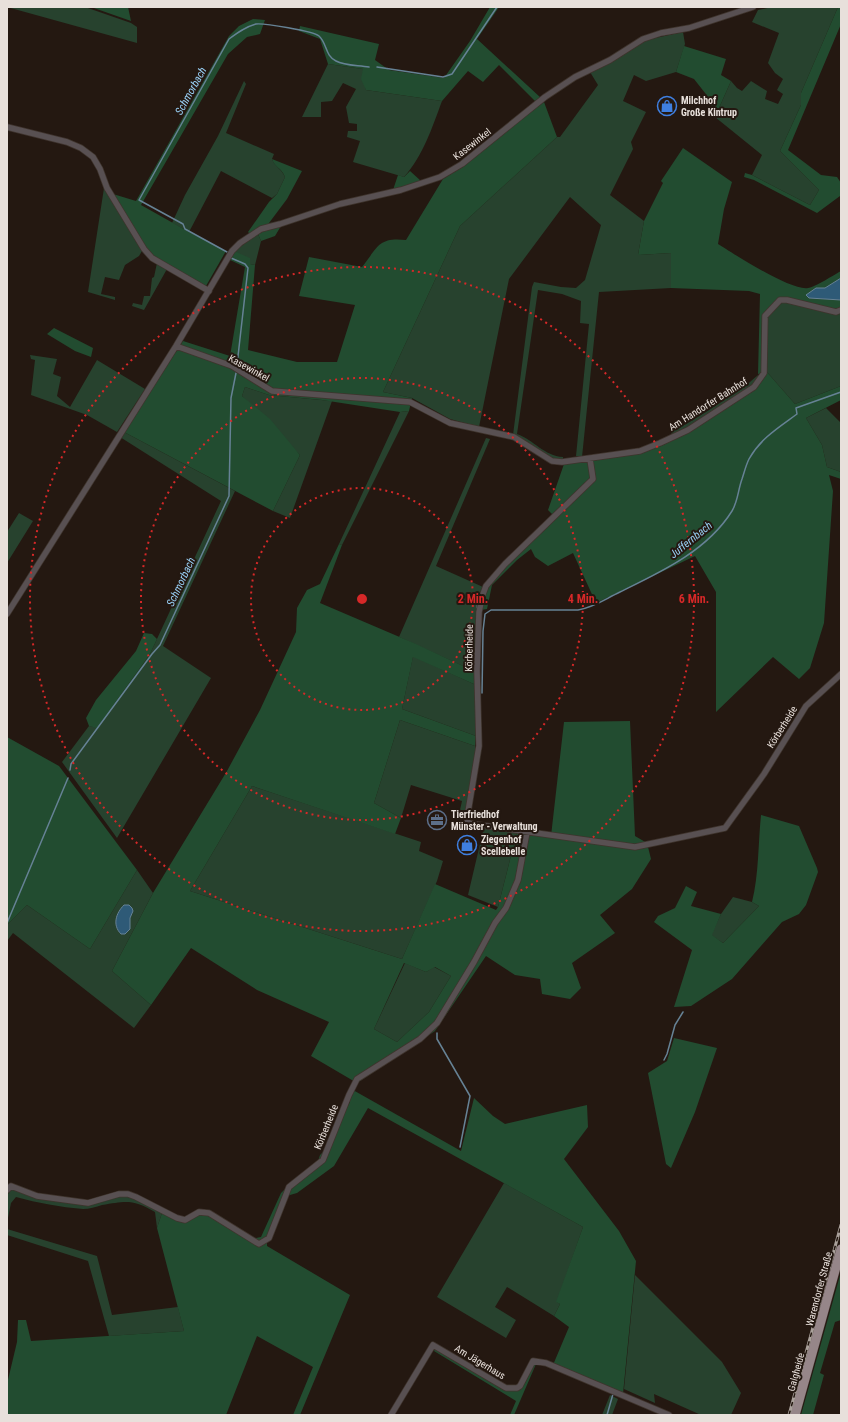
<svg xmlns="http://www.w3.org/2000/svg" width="848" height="1422" viewBox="0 0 848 1422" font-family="'Roboto Condensed',sans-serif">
<rect width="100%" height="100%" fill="#241811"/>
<!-- green -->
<path fill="#27422e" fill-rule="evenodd" d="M7 7H85L131 23 137 27V43Z
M772 7H838L801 93V105L780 151 819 190 810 205 752 175 762 155 715 117 731 81 737 88 742 91 751 81 767 91 765 99 778 104 783 94 777 90 783 79 775 73 768 63 779 33 752 22 758 10Z
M683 32 685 44 676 72 646 81 634 75 623 101 646 112 631 142 633 149 610 195 644 221 638 255 671 253V288L599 292 582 457 576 456 589 324 580 323 581 301 562 294 538 290 517 434C534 440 544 456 563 457V460L551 459 513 435 532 287 534 282 561 287 576 288 585 280 601 225 570 197 509 279 479 427 450 419 412 398 383 392 460 226 557 137H560L598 85 590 72 646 40Z
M328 64 363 69 366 90 442 101C432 128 423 156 404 177L353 162 360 141 347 137 348 131H357V124L349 123 346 107 356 89 343 83 332 101 321 102V117H302Z
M244 81 246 84 226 133 274 154 272 159C275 167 281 168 285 177L277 194 272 198 221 171 189 232 172 223 185 195 218 136Z
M104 188 142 251 139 256 125 265 119 280 105 277 101 294 115 297V300L88 292Z
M258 234 261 241 255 265 250 264 234 251Z
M157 263 167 269 144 310 132 306 133 303 142 305 144 296H150L152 278 154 277Z
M788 301 841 312V386L795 404 766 371 767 317 781 302Z
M30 355 57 359 53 374 61 377 57 396 70 407 97 360 145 389 117 432 87 415 31 395 35 360 31 359Z
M762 373 753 386 686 429 672 435 671 432C697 419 721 402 745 386 751 382 755 376 762 373Z
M245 387 269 395 332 401 290 518 273 511 300 455 242 396Z
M826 408 841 423V472L827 467 822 445 806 418Z
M409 411 342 545 339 544 400 412Z
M124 432 235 491 163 646 211 678 117 838 62 762 89 726 97 727 150 654 221 501 120 437Z
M486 438 490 439 436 566 483 587 476 672 399 637Z
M19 513 33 521 7 563V532Z
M413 656 476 685V736L402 709Z
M400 720 475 746 476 750 467 812 460 810 462 801 411 785 401 818 374 803Z
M252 786 421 842 419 851 443 861 437 881 402 959 190 891Z
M484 827 517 832 498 907 468 895Z
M137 870 153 893 112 971 151 1005 134 1028 13 933 7 941V925L27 905 90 949ZM125 905H129L130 924 125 934H121C112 925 116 913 125 905Z
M733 897 752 902 759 906 723 943 711 935 721 914Z
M405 963 426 972 434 967 451 976 429 1012 397 1042 374 1029Z
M504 1183 583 1227 557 1302 560 1304 554 1316 507 1287 495 1307 516 1320 506 1338 437 1297Z
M12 1189 88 1205 121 1196H128L141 1201 162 1213 157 1228 155 1212C133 1199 126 1201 102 1205 96 1207 89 1209 83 1209 60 1207 38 1203 16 1197L11 1203 7 1223V1195Z
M7 1229 97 1256 112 1315 178 1307 184 1331 109 1336 88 1261 7 1235Z
M635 1275 722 1362 741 1393 731 1415H701L654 1394 655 1403 624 1389Z
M610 1395 618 1399 612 1415H602Z"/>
<!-- forest -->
<path fill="#224c30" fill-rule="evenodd" d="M91 7H128L131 21Z
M490 7H499L477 39 541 98 536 102 499 65 483 82 468 71 442 101 366 90 361 79 363 69 328 64 320 39 299 31 300 26 379 44 375 60 389 70 444 78 470 41Z
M838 7H841V24L788 150 821 175 837 177 841 183V197L840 196 817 213 754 180 744 177 745 173 752 175 810 205 819 190 780 151 801 105V93Z
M253 19 265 20 260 34 247 37 228 54 141 205 189 232 226 251 206 286 155 257 145 248 113 194 136 201 229 36 239 26Z
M684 46 726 59 721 75 731 81 715 117 709 98 694 79 676 72Z
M544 102 557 137 460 226 383 392 412 398 409 411 400 412 322 400 269 395 245 387 242 396 270 419 300 455 273 511 124 432 183 341 230 356 245 267 228 259 234 251 250 258V264L255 265 248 350 297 362H337L355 305 299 296 309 257 362 267C378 247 378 237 406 240L443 179 464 166 513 125Z
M683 148 732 182 724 209 718 244C734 254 791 291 808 288 815 287 834 275 841 271V278L825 288H816L809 298 841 300V309L836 310 782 298 764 315 762 373 758 374 760 294 749 291 671 288V253L638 255 644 221 663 183 661 181Z
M272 159 302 171 287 199 269 223 280 222 281 226 275 236 261 241 258 234H250L248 232 269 202 277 194 285 177C281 167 275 168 272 159Z
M410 171 421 181 393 190 398 175 404 177Z
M54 328 93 348 91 357 75 351 47 334Z
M766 371 795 404 841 386V400L806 418 822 445 827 467 841 472V479L829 475 833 491 824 623 810 668 799 679 773 657 716 712V592L695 556 596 603 573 553 548 566 535 557 531 549 517 560 492 585 487 609 481 610 484 593 493 579 555 517 548 510 564 464 591 461 640 453 661 446 688 432 756 389Z
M339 544 342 545 320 603 416 644 476 672V685L413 657 402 709 476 736 475 746 400 720 374 803 401 818 395 834 252 786 190 891 402 959 435 884 496 910 498 907 517 832 551 836 564 722 630 721 635 836 647 843 651 859 632 889 600 915 615 933 572 963 581 988 570 999 542 994 540 979 515 975 486 956 435 1031 357 1083 311 1056 329 1022 257 990 191 948 151 1005 112 971 153 893 227 771 260 710 296 632 297 608 307 590 320 584ZM404 963 426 972 435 967 451 976 429 1012 397 1042 374 1029Z
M144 633 152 634 157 639 150 654 97 728 89 726 86 718 96 700 136 651Z
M7 737 59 766 137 870 90 949 27 905 7 925Z
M761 815 799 826 817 868 818 872 806 905 799 914 782 922 732 979 691 1006 674 1007 692 950 654 922 658 916 675 908 686 886 697 892 691 906 721 914 712 935 723 943 759 906 752 902C759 874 758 844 761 815Z
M674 1038 717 1048 695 1112 671 1168 666 1164 648 1073 667 1061Z
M353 1090 461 1151 474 1098 493 1116 505 1124 587 1105 588 1127 564 1159 619 1231 636 1261 623 1394 553 1365 569 1327 554 1316 560 1304 556 1302 583 1227 368 1108 334 1166 297 1193 283 1197 267 1237V1246L350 1295 300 1415H293L313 1367 257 1336 226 1415H7V1384L17 1342 18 1320H26L31 1341 184 1331 157 1228 162 1213 175 1219 199 1214 208 1215 254 1244 256 1238 261 1237 281 1193 290 1184 318 1161 320 1155 323 1152 350 1102 349 1097Z
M841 1272V1320L835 1322 820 1373 824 1375 813 1415H801Z
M435 1349 441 1350 504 1389C526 1394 525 1382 532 1365L536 1364 514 1415H510L516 1401 434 1351Z"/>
<!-- water -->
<path fill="#2e5a77" stroke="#668295" d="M841 278V300L809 298 806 295 816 288H825Z
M124 905H129L132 908 133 911 130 918V929L125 934H121C112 925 116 913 124 905Z"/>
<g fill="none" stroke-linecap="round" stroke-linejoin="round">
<!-- stream -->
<path stroke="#668295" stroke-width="1.5" d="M377 67 443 77 452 74 497 7
M227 252 185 229 183 224 139 200 229 39C237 33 245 27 256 24 264 23 313 31 319 36 327 43 325 56 336 61 345 66 359 65 369 67
M231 258 245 264 248 268 237 365
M477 608 478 601
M483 631 485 614 491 610H578C595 607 605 599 620 592 661 572 707 551 732 511 738 501 738 490 742 479 744 473 746 465 749 459 761 438 778 428 797 414L796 408 841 392
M482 693 483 631
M70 770 71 764 152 654 160 645 229 496 231 398 236 373
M7 923 68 778
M437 1033V1039L470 1096 460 1147
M664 1060 667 1054 675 1025 683 1012
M607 1415 613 1394"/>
<!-- street casing -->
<g stroke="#3f342d" stroke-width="7">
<path id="street" d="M7 127 67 142 81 148 93 157 100 169 107 188 144 249 152 258 209 291
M176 346 232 366 272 391 410 402 450 423 514 437 552 461 562 462 640 451 660 443 688 430 754 387 764 373 765 316 780 300H787L836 312 841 310
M590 459 593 479 505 564 486 586 483 594 479 612 477 671 479 746 467 818 468 822 473 824 635 847 725 828 764 774 806 706 841 674
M7 614 176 346 232 251 240 243 261 229 280 224 340 204 401 190 440 177 462 164 545 97 575 77 610 60 643 39 661 33 689 28 753 7
M7 1190 11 1186 37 1196 88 1203 119 1194H128L136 1197 177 1218 185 1220 199 1212 209 1213 259 1244 269 1238 289 1187 323 1160 349 1095 357 1079 420 1039 437 1023 474 962 495 923 506 908 518 880 527 832
M391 1415 433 1345 506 1388H517L520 1386 533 1361 546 1363 669 1415"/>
</g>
<!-- primary casing -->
<g stroke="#3f342d" stroke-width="10">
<path id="primary" d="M795 1415 841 1249"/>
</g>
<!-- street -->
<use href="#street" stroke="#585052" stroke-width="5.5"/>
<!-- primary -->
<use href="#primary" stroke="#968689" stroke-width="9"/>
<!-- rail casing -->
<g stroke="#a9a09a" stroke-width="3">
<path id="rail" d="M789 1415 841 1225"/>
</g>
<!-- rail -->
<use href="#rail" stroke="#241811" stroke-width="1.5" stroke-dasharray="4.5" stroke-linecap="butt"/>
</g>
<!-- distance rings -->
<g fill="none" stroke="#d62828" stroke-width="2" stroke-dasharray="2 4">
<circle cx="362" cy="599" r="111"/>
<circle cx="362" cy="599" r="221"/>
<circle cx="362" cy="599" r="332"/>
</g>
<!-- icons -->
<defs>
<g id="shop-ring" transform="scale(1)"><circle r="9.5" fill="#241811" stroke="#3f7fe0" stroke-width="1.5"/><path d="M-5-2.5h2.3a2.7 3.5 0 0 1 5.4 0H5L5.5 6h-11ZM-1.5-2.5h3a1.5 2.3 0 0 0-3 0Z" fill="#3f7fe0"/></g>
<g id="office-ring" transform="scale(1)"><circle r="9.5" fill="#241811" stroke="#5c6f8a" stroke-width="1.5"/><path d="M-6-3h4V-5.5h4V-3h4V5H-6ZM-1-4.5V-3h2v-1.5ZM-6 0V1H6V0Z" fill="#5c6f8a"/></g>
</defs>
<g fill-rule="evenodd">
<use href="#shop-ring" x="667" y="106"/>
<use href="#office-ring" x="437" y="820"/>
<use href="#shop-ring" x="467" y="845"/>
</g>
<g text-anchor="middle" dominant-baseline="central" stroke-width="4" stroke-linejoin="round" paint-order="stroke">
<!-- poi labels -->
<g font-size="10" font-weight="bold" fill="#e8e0db" stroke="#241811" text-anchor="start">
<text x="681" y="100">Milchhof<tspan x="681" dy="12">Große Kintrup</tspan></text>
<text x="451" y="814">Tierfriedhof<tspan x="451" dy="12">Münster - Verwaltung</tspan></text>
<text x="481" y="839">Ziegenhof<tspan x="481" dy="12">Scellebelle</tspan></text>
</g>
<!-- street labels -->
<g font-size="10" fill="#e8e0db" stroke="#241811">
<text transform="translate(472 144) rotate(-38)">Kasewinkel</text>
<text transform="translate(249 368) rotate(29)">Kasewinkel</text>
<text transform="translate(708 404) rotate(-32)">Am Handorfer Bahnhof</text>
<text transform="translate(469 648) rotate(-89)">Körberheide</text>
<text transform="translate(782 727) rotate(-58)">Körberheide</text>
<text transform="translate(326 1127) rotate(-68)">Körberheide</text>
<text transform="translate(819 1289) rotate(-75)">Warendorfer Straße</text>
<text transform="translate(480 1362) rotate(31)">Am Jägerhaus</text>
<text transform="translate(796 1372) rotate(-75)">Galgheide</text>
</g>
<!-- water labels -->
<g font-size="11" font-style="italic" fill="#99d0f6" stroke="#241811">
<text transform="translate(191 91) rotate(-61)">Schmorbach</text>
<text transform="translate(691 540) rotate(-39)">Juffernbach</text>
<text transform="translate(181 582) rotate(-65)">Schmorbach</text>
</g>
</g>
<circle cx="362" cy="599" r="6" fill="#d62828" stroke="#241811" stroke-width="2"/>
<g font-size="12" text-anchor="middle" font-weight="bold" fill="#d62828" stroke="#241811" stroke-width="4" stroke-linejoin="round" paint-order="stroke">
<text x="473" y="603">2 Min.</text>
<text x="583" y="603">4 Min.</text>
<text x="694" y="603">6 Min.</text>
</g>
<!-- border -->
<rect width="848" height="1422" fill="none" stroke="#e8e0db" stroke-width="16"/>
</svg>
